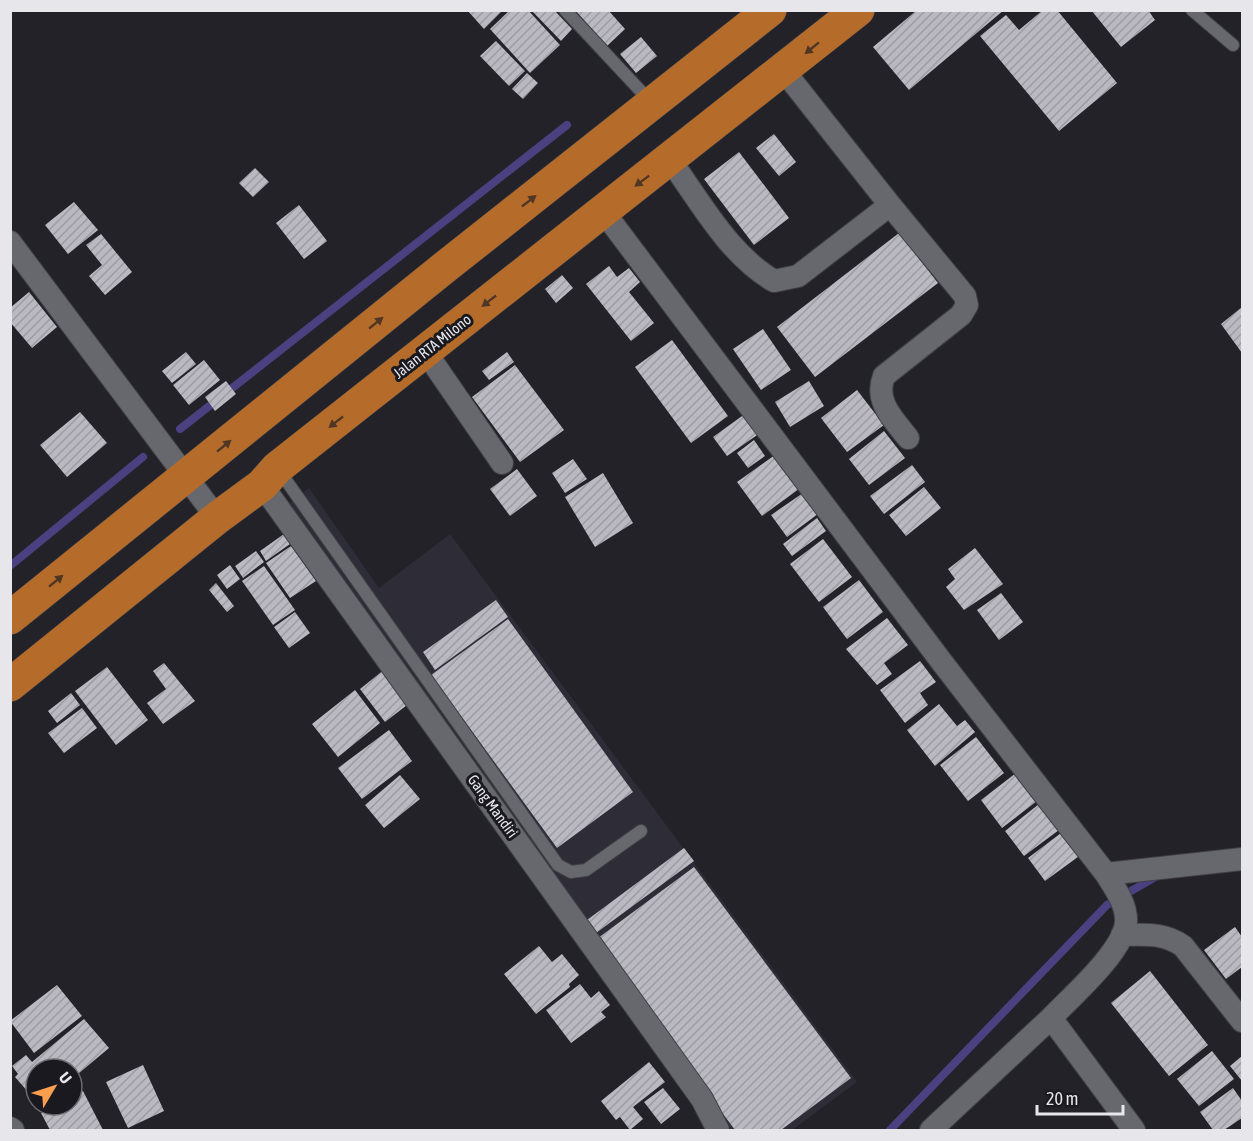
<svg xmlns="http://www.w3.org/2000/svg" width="1253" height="1141" viewBox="0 0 1253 1141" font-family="'Asap Condensed',sans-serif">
<defs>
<pattern id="building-hatch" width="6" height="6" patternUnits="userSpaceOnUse" patternTransform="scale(1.5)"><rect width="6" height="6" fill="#bab9c1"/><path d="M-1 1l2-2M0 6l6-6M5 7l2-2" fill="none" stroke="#9d9ca2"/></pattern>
</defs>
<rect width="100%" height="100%" fill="#232228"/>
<!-- built -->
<path fill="#2d2c37" d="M309 488 379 588 450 534 857 1082 792 1130H731L285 506Z"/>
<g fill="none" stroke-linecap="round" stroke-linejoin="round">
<!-- stream -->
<path stroke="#4b4080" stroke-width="8" d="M180 429 567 125
M10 566 143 457
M890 1130 1107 905 1157 876"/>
</g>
<!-- building -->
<path fill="url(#building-hatch)" d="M467 10H503L484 29Z
M510 10H528L560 45 530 73 490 29Z
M531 10H554L572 29 561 41Z
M575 10H608L625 29 607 46Z
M917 10H1004L909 90 873 47Z
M1043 10H1057L1117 83 1059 131 980 36 1006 15 1019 30Z
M1091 10H1148L1155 20 1121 47Z
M641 37 657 56 636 73 620 54Z
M496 41 525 71 509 86 480 56Z
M527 73 538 83 523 99 512 89Z
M774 134 796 162 779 176 756 148Z
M739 152 789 218 754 245 704 179Z
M255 168 269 182 253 197 239 183Z
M74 202 98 230 68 254 45 225Z
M299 205 327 241 304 259 276 223Z
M899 233 938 283 815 377 777 327Z
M101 234 132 272 105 295 89 276 102 265 86 245Z
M609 266 617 277 629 268 640 282 629 292 654 323 631 341 586 284Z
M562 275 573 288 556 303 545 289Z
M29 292 57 327 32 348 10 322V308Z
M1242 307V353L1221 324Z
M763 329 791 370 761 390 733 349Z
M672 340 728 416 691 443 635 367Z
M186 352 196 364 172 383 162 371Z
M507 352 514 362 489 380 482 371Z
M204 360 220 380 189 405 173 385Z
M515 365 564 430 520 462 472 397Z
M226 381 236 394 215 411 205 397Z
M809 381 824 406 790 427 775 402Z
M857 390 884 425 847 452 821 418Z
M749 411 763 431 727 456 713 437Z
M80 412 107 443 67 477 40 445Z
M884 431 905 458 869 485 849 459Z
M754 440 765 456 748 468 737 453Z
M779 452 803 486 762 516 737 482Z
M573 459 587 479 565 493 552 473Z
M912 465 925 482 884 514 870 496Z
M517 469 537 496 510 516 490 489Z
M603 473 633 523 595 547 565 497Z
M924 487 941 508 906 536 889 515Z
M803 493 818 514 787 537 771 515Z
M817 518 826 531 792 556 783 544Z
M284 534 290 544 266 561 260 551Z
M823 539 852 577 819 602 790 564Z
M291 546 316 581 290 598 266 563Z
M975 548 1003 584 964 610 946 587 955 579 948 569Z
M256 551 264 562 243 578 235 566Z
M230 565 240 579 227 589 217 575Z
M264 566 295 610 273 625 242 581Z
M859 580 883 612 847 639 823 607Z
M216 583 234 606 227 612 209 590Z
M1001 593 1023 622 999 640 977 610Z
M496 600 508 617 435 670 423 652Z
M295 612 310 633 289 648 274 627Z
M887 618 908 645 884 663 892 674 877 685 846 649Z
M508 619 633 792 557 848 431 675Z
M920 661 936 682 920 693 928 705 905 723 880 690Z
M164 663 195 701 163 724 147 703 166 689 153 671Z
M107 667 148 720 116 745 75 691Z
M385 669 411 702 385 722 360 689Z
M355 690 380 723 338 757 312 724Z
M71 693 80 705 57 723 48 711Z
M939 704 957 726 965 720 975 732 935 766 907 730Z
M82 708 97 728 64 753 48 733Z
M389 730 412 761 362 799 338 768Z
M976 737 1004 773 968 801 940 765Z
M1016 773 1037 801 1002 828 981 800Z
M400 775 420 799 384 828 365 805Z
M1039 804 1059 830 1024 856 1005 831Z
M1065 830 1082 854 1045 881 1028 858Z
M684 848 694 861 596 933 587 920Z
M694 867 851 1078 781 1130H735L594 941Z
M1235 927 1242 937V967L1226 979 1204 950Z
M539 946 552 962 562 954 579 975 569 984 570 987 536 1014 504 974Z
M1150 971 1208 1045 1169 1076 1111 1003Z
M580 984 591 998 599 991 610 1005 601 1012 606 1017 571 1043 546 1010Z
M57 985 82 1016 34 1053 10 1021Z
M84 1019 109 1048 72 1079V1069H36V1101L15 1077 18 1074 12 1066 26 1055 32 1062Z
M1212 1051 1234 1079 1199 1106 1177 1079Z
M1242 1056V1081L1230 1066Z
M649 1062 665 1082 633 1107 643 1119 630 1130 620 1117 616 1120 601 1101Z
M143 1065 164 1111 128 1128 106 1082Z
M663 1088 680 1109 661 1124 644 1102Z
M1233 1088 1242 1101V1118L1224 1130H1213L1200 1112Z
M83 1091 103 1130H50L41 1113 56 1105H72V1097Z"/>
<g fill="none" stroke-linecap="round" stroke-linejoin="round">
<!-- lane casing -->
<g stroke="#414045" stroke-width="14">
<path id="lane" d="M565 10 650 101
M1192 10 1233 45
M278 469 558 865 571 872 586 870 641 831"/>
</g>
<!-- street casing -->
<g stroke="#414045" stroke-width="24">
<path id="street" d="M670 160C700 201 728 254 774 281L798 276 890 205 784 71
M890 205 965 296 967 305 961 315 884 376C874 401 893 419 908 438
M603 211 941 661 1106 874C1115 888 1127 905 1126 922 1124 951 1071 997 1051 1018L1134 1130
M10 242 217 518
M425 351 502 463
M262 485 702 1099 718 1130
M1106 874 1242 859
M1122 935C1145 935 1163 932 1183 946L1242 1021
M10 1128 13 1130
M931 1130 1051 1018"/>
</g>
<!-- highway casing -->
<g stroke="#414045" stroke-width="34">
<path id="highway" d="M10 618 445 267 770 10
M10 685 217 518 262 485 277 468 858 10"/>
</g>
<!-- lane -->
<use href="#lane" stroke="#67676e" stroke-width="12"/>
<!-- street -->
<use href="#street" stroke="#67676e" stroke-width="22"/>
<!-- highway -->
<use href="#highway" stroke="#b56c2b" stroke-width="33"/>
</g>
<!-- one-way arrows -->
<defs><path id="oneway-solid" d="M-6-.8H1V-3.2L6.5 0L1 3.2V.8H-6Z" transform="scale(1.5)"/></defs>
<g fill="#503623">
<use href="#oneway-solid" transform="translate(812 48) rotate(141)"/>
<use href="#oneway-solid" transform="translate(642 181) rotate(143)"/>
<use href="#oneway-solid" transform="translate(529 201) rotate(-38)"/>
<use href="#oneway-solid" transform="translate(489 301) rotate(142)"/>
<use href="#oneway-solid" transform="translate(376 323) rotate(-39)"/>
<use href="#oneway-solid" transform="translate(336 422) rotate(142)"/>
<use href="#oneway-solid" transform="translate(224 446) rotate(-39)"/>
<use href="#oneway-solid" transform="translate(56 581) rotate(-39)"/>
</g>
<g text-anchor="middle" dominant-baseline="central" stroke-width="6" stroke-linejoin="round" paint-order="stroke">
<!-- street labels -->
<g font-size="15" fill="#e7e6eb" stroke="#19191f">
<text transform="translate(432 346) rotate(-38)">Jalan RTA Milono</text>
<text transform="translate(493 806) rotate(54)">Gang Mandiri</text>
</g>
</g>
<!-- border -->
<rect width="1253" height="1141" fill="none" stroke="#e7e6eb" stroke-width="24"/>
<!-- north arrow -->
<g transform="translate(54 1087) rotate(51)"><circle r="28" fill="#19191f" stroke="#6b6b71" stroke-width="1.5"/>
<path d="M0-4.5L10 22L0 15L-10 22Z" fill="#fb9e50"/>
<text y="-9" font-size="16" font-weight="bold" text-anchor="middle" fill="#e7e6eb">U</text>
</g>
<!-- scale -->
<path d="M1037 1105v9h86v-9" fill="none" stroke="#e7e6eb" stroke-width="3"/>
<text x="1046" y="1105" font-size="18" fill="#e7e6eb" stroke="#19191f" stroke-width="4.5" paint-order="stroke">20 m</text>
</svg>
